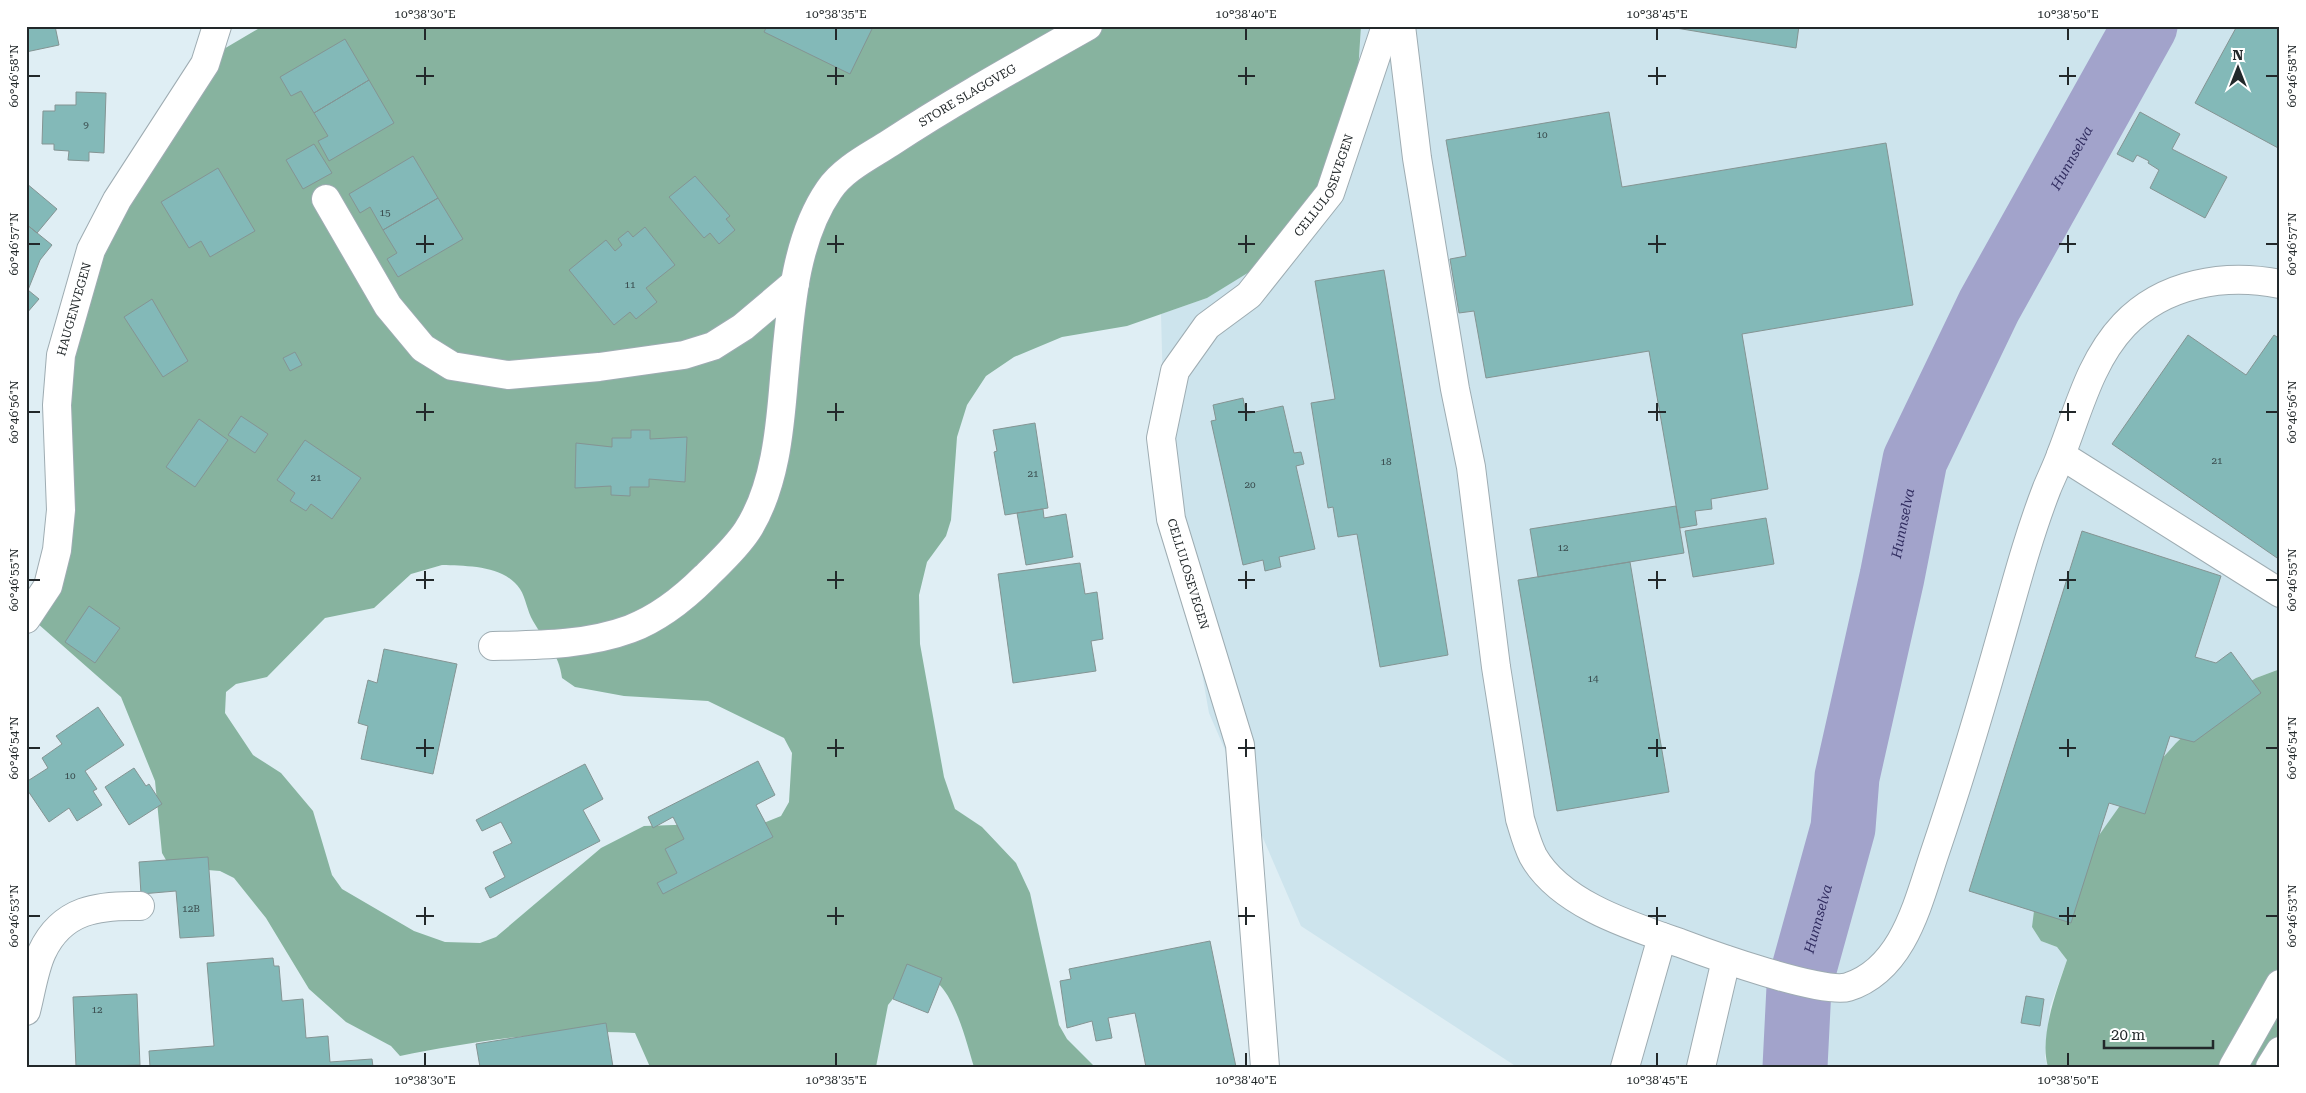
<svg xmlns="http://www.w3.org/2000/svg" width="2306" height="1093" viewBox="0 0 2306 1093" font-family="'Roboto Serif',serif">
<rect width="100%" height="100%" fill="#dfeef4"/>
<!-- built -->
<path fill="#cde4ed" d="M1361 26H2280V669L2256 678 2090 848 2032 927 2041 941 2057 947 2067 960 2050 1007 2045 1058 2048 1067H1517L1301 926 1209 713 1165 464 1161 314 1207 298 1356 104Z"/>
<!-- forest -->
<path fill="#87b39f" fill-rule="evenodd" d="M263 26H1361L1356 104 1344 153 1280 253 1207 298 1127 326 1062 337 1014 357 986 376 967 405 957 437 951 520 946 536 927 562 919 595 920 644 944 777 955 809 982 827 1016 863 1030 893 1059 1025 1067 1039 1095 1067H974C967 1045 952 978 924 977 919 977 913 979 908 980L888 1005 876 1067H650L635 1033C559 1028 474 1041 400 1056L391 1046 346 1022 309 989 266 918 234 878 220 871 170 867 162 853 155 781 121 697 37 623 59 568 55 348 195 66ZM442 565C467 566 504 565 520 589 526 598 527 611 533 621 545 642 559 653 562 678L575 687 624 696 708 701 784 738 792 753 789 802 781 816 766 822 644 826 601 848 496 937 480 943 445 942 414 931 342 889 332 875 313 811 281 773 253 755 225 713 226 692 236 684 267 677 325 618 374 608 411 574Z
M2280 669V1067H2048C2039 1036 2057 990 2067 960L2057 947 2041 941 2032 927 2034 911 2090 848 2119 807 2176 743 2226 696 2256 678Z"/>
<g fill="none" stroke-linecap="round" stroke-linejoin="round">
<!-- river -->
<path stroke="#a2a3cb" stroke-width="65" id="s1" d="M1795 1067 1799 987 1843 828 1847 777 1892 577 1915 460 1989 306 2145 26"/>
</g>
<!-- building -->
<path fill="#83b9b8" stroke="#849493" d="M26 26H55L59 45 26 52Z
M767 26H867L872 29 850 74 764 32Z
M1664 26H1799L1796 48Z
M2237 26H2280V149L2195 103Z
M345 39 369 80 314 113 301 91 291 96 280 77Z
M369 80 394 123 329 161 318 141 328 136 314 113Z
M76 92 106 93 104 153 89 152V161L68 160 69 151 54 150V144H42L43 111H55V105H76Z
M1609 112 1622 187 1886 143 1913 305 1742 334 1768 489 1711 499 1712 509 1695 511 1697 525 1680 528 1649 351 1486 378 1474 311 1459 313 1450 259 1466 256 1446 140Z
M2140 112 2180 134 2172 149 2227 177 2205 218 2150 188 2159 170 2148 163 2149 161 2137 155 2133 162 2117 154Z
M314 144 332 173 303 189 286 160Z
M413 156 438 198 383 230 370 207 360 213 349 194Z
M218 168 255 231 210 257 201 241 189 248 161 202Z
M695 176 730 216 726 219 735 230 719 244 710 233 704 238 669 197Z
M26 183 57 209 37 233 26 224Z
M438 198 463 239 398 277 387 259 397 253 383 230Z
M26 224 52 245 40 260 28 290 39 299 26 314Z
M645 227 675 265 646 288 657 302 636 319 630 312 614 325 569 270 606 240 615 251 622 245 618 239 628 231 633 237Z
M1384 270 1448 655 1380 667 1357 534 1338 537 1333 507 1328 508 1311 403 1335 399 1315 281Z
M152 299 188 361 163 377 124 317Z
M2188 335 2246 375 2274 335 2280 339V560L2112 444Z
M295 352 302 365 290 371 283 358Z
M1243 398 1246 414 1283 406 1294 453 1301 452 1304 464 1296 466 1315 549 1279 557 1281 567 1265 571 1263 560 1243 565 1211 421 1216 420 1213 405Z
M241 416 268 434 255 453 228 435Z
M199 419 228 440 195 487 166 467Z
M1035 423 1048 508 1005 515 994 452 997 451 993 430Z
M631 430H650V439L687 437 685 482 649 479V487H630V496L611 495V486L575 488 576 443 612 447V438H631Z
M305 440 361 478 332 519 311 504 306 511 290 501 295 493 277 480Z
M1676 506 1684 553 1538 577 1530 529Z
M1043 509 1044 518 1066 514 1073 557 1026 565 1017 513Z
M1766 518 1774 564 1693 577 1685 531Z
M2082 531 2221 576 2195 657 2216 663 2231 652 2261 693 2194 742 2170 736 2145 814 2109 803 2071 923 1969 891Z
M1630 562 1669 792 1557 811 1518 580Z
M1080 563 1085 594 1097 592 1103 639 1091 641 1096 671 1013 683 998 574Z
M89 606 120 628 95 663 65 642Z
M384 649 457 664 433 774 361 759 368 726 358 723 368 680 377 683Z
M98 707 124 745 85 771 97 789 93 791 102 805 77 821 69 808 49 822 26 788V782L48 768 42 758 62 744 56 736Z
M758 761 775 795 756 805 773 837 663 894 657 883 677 873 665 849 684 839 673 817 653 828 648 817Z
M585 764 603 799 583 810 600 841 490 898 485 888 505 877 493 852 512 843 501 822 482 831 476 820Z
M134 768 146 786 149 784 162 804 129 825 105 787Z
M208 857 214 936 180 938 176 891 141 894 139 862Z
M1210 941 1236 1067H1146L1135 1013 1108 1018 1112 1038 1096 1041 1092 1021 1067 1028 1060 981 1071 979 1069 969Z
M273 958 274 966H279L282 1001 303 999 306 1038 328 1036 330 1062 372 1059 373 1067H150L149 1051 214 1046 207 963Z
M907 964 942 978 928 1013 893 999Z
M137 994 140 1065 76 1067 73 997Z
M2026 996 2044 999 2040 1026 2021 1023Z
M606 1023 613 1067H480L476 1044Z"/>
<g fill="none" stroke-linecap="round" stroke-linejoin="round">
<!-- minor casing -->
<g stroke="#9eacb2" stroke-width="30">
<g id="minor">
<path d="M1401 26 1417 158 1455 389 1471 467 1496 667 1520 819C1524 832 1527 844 1533 856 1560 904 1631 926 1680 943 1709 954 1823 995 1848 987 1904 969 1918 902 1935 852 1957 787 1977 721 1996 654 2012 599 2026 542 2047 488 2052 476 2058 464 2062 452 2079 408 2091 360 2124 325 2164 283 2225 273 2280 284"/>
<path d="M326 199 388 306 423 348 452 366 508 375 599 367 684 355 713 346 743 327 795 283"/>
<path d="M2061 455 2280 593"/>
<path id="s2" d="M26 619 48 586 57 550 61 510 57 405 61 355 91 250 117 200 205 64 217 26"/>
<path id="s3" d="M493 646C539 645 587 645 630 629 659 618 684 598 705 577 719 563 735 549 747 531 775 488 780 429 784 379 790 318 793 242 829 190 843 169 870 156 890 143 954 101 1021 64 1088 26"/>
<path d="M26 1011C31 992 34 969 42 952 62 909 99 905 140 906"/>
<path id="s4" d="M1265 1067 1240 745 1171 519 1161 438 1175 371 1207 326 1249 295 1330 193 1386 26"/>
<path d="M1625 1067 1662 937"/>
<path d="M1701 1067 1726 960"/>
</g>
</g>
<!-- highway casing -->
<g stroke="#9eacb2" stroke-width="30">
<path id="highway" d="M2233 1067 2280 984
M2270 1067 2280 1051"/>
</g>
<!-- minor -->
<use href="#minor" stroke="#fff" stroke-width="28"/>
<!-- highway -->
<use href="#highway" stroke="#fff" stroke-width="28"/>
</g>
<!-- ticks -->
<path fill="none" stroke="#22282a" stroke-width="2" d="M425 28V40M836 28V40M1246 28V40M1657 28V40M2068 28V40M425 67V85M836 67V85M1246 67V85M1657 67V85M2068 67V85M28 76H40M416 76H434M827 76H844M1238 76H1255M1648 76H1666M2059 76H2076M2266 76H2278M425 235V253M836 235V253M1246 235V253M1657 235V253M2068 235V253M28 244H40M416 244H434M827 244H844M1238 244H1255M1648 244H1666M2059 244H2076M2266 244H2278M425 403V421M836 403V421M1246 403V421M1657 403V421M2068 403V421M28 412H40M416 412H434M827 412H844M1238 412H1255M1648 412H1666M2059 412H2076M2266 412H2278M425 571V589M836 571V589M1246 571V589M1657 571V589M2068 571V589M28 580H40M416 580H434M827 580H844M1238 580H1255M1648 580H1666M2059 580H2076M2266 580H2278M425 739V757M836 739V757M1246 739V757M1657 739V757M2068 739V757M28 748H40M416 748H434M827 748H844M1238 748H1255M1648 748H1666M2059 748H2076M2266 748H2278M425 907V925M836 907V925M1246 907V925M1657 907V925M2068 907V925M28 916H40M416 916H434M827 916H844M1238 916H1255M1648 916H1666M2059 916H2076M2266 916H2278M425 1053V1066M836 1053V1066M1246 1053V1066M1657 1053V1066M2068 1053V1066"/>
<g text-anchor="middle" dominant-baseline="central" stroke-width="4" stroke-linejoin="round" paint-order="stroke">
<!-- number labels -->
<g font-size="10" fill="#3a4c4e">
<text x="86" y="124">9</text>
<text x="1542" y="134">10</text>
<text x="385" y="212">15</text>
<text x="630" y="284">11</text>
<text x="2217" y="460">21</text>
<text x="1386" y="461">18</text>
<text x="1033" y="473">21</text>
<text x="316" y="477">21</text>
<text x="1250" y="484">20</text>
<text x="1563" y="547">12</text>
<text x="1593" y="678">14</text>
<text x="70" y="775">10</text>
<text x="191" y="908">12B</text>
<text x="97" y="1009">12</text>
</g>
<!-- street labels -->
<g font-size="12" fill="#22282a" stroke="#fff">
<text stroke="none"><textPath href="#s3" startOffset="816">STORE SLAGGVEG</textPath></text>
<text stroke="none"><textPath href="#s4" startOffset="951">CELLULOSEVEGEN</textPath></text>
<text stroke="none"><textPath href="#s2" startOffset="320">HAUGENVEGEN</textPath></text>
<text transform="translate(1188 574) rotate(73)">CELLULOSEVEGEN</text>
</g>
<!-- water labels -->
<g font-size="14" font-style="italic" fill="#322e61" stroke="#fff">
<text stroke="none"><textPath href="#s1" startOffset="961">Hunnselva</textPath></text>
<text stroke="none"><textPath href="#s1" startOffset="556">Hunnselva</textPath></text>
<text stroke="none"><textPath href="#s1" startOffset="151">Hunnselva</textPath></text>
</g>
</g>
<!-- border -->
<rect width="2306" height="1093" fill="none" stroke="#ffffff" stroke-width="55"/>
<!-- north arrow -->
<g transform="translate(2238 68)" stroke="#ffffff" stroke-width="4" paint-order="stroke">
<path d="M0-4L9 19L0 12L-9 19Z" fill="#22282a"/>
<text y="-8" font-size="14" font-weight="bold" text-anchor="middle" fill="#22282a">N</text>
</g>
<!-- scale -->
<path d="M2104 1040v8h109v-8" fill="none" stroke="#22282a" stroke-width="2.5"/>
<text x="2111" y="1040" font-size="15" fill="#22282a" stroke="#ffffff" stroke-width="4" paint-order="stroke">20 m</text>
<rect x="28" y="28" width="2250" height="1038" fill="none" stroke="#22282a" stroke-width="2"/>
<g font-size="12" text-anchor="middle" fill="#22282a">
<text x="425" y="18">10°38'30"E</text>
<text x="836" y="18">10°38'35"E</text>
<text x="1246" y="18">10°38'40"E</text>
<text x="1657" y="18">10°38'45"E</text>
<text x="2068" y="18">10°38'50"E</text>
<text transform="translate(14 76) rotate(-90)" y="4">60°46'58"N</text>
<text transform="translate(2292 76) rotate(-90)" y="4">60°46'58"N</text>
<text transform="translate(14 244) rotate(-90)" y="4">60°46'57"N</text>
<text transform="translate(2292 244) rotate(-90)" y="4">60°46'57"N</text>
<text transform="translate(14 412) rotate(-90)" y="4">60°46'56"N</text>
<text transform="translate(2292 412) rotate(-90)" y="4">60°46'56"N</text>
<text transform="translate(14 580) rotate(-90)" y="4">60°46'55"N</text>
<text transform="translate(2292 580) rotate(-90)" y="4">60°46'55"N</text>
<text transform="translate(14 748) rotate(-90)" y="4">60°46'54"N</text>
<text transform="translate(2292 748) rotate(-90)" y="4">60°46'54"N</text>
<text transform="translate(14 916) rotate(-90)" y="4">60°46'53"N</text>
<text transform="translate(2292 916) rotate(-90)" y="4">60°46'53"N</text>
<text x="425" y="1084">10°38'30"E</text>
<text x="836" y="1084">10°38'35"E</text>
<text x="1246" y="1084">10°38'40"E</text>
<text x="1657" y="1084">10°38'45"E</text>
<text x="2068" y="1084">10°38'50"E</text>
</g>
</svg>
